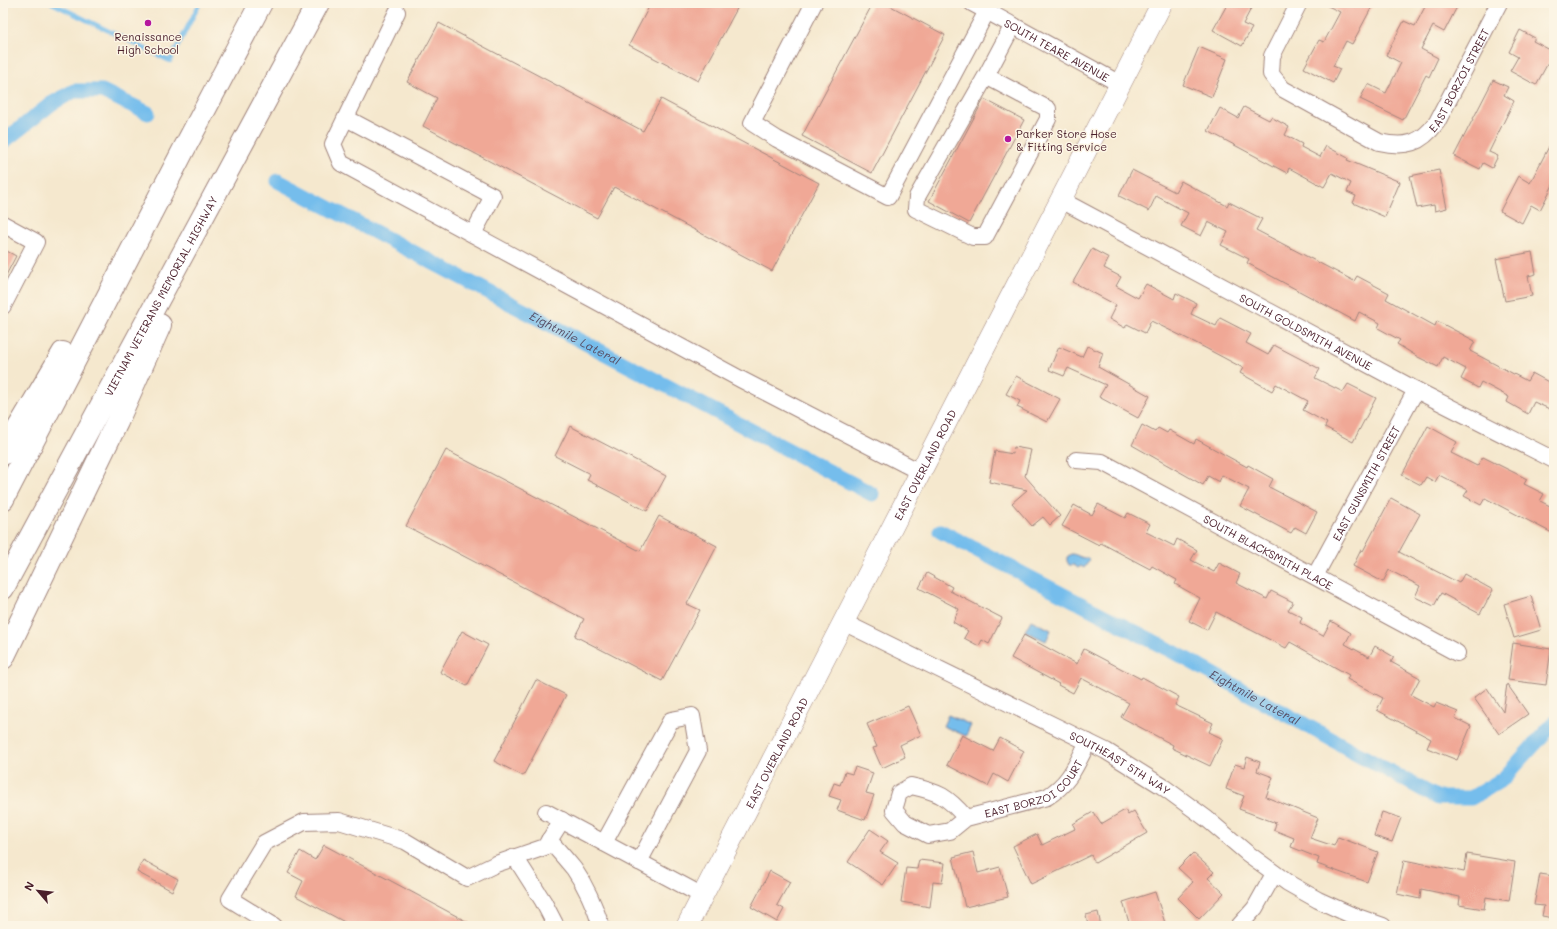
<svg xmlns="http://www.w3.org/2000/svg" width="1557" height="929" viewBox="0 0 1557 929" font-family="Mali,sans-serif">
<rect width="100%" height="100%" fill="#fcf5e5"/>
<filter id="ink" filterUnits="userSpaceOnUse"><feTurbulence type="fractalNoise" baseFrequency=".025" numOctaves="2"/><feDisplacementMap in="SourceGraphic" scale="8" xChannelSelector="R" yChannelSelector="G"/><feConvolveMatrix kernelMatrix="1 2 1 2 8 2 1 2 1" color-interpolation-filters="sRGB"/></filter>
<filter id="wash" filterUnits="userSpaceOnUse"><feTurbulence type="fractalNoise" baseFrequency=".012" numOctaves="4" result="noise"/><feDisplacementMap in="SourceGraphic" scale="16" xChannelSelector="R" yChannelSelector="G"/><feGaussianBlur stdDeviation="0.9" result="paint"/><feColorMatrix in="noise" values="0 0 0 0 0 0 0 0 0 0 0 0 0 0 0 0 0 1.4 0 .05"/><feComposite in="paint" operator="in"/></filter>
<g filter="url(#wash)">
<rect width="100%" height="100%" fill="#f5e8ce"/>
<!-- water -->
<path fill="#74bdec" stroke="#5f6e8c" d="M1071 554C1077 554 1081 559 1088 558L1089 561 1084 568 1081 566 1078 568 1074 565H1069L1067 561V557Z
M1031 620 1051 630 1046 641 1025 631Z
M948 715 971 725 966 736 943 726Z"/>
<g fill="none" stroke-linecap="round" stroke-linejoin="round">
<!-- stream -->
<path stroke="#74bdec" stroke-width="4.5" d="M52 3 170 61 200 3"/>
<!-- canal -->
<g stroke="#74bdec" stroke-width="15">
<path d="M3 142 51 104 74 91H102L148 113"/>
<path id="s1" d="M278 181 872 494"/>
<path id="s2" d="M940 531 1168 649 1438 798H1471L1503 779 1554 723"/>
</g>
</g>
<g id="blocks">
<!-- building -->
<path fill="#f0a896" d="M651 3H740L698 81 629 45Z
M873 3H885L945 35 872 173 802 136Z
M1228 3H1254L1243 24 1252 28 1242 46 1213 30Z
M1322 3H1374L1352 44 1346 41 1333 66 1340 69 1333 83 1304 68 1319 40 1324 42 1340 12Z
M1427 3H1459L1444 32 1433 26 1421 49 1438 58 1429 77 1426 75 1403 120 1360 99 1368 84 1386 93 1401 63 1386 55 1404 21 1415 26Z
M439 23 643 131 661 99 819 183 772 271 614 187 597 218 423 126 437 98 407 82Z
M1520 30 1535 38 1533 41 1554 52 1536 85 1510 71 1518 57 1509 52Z
M1199 47 1227 59 1212 97 1183 85Z
M1493 80 1508 87 1504 95 1514 101 1489 152 1498 156 1492 168 1483 163 1480 169 1454 156Z
M984 99 1024 120 969 223 929 201Z
M1244 107 1269 120 1271 117 1289 127 1285 135 1302 144 1301 147 1320 157 1326 146 1348 158 1347 160 1400 182 1385 217 1353 203 1356 196 1347 192 1351 183 1332 173 1324 187 1289 168 1287 173 1208 131 1220 108 1238 118Z
M1554 137V183L1540 210 1531 205 1522 223 1500 211 1518 176 1530 183Z
M1132 170 1175 192 1181 181 1227 206 1229 202 1262 219 1256 230 1354 281 1357 276 1389 293 1386 299 1435 326 1437 321 1475 341 1470 351 1527 381 1532 373 1554 385V411L1534 402 1528 414 1507 402 1509 397 1481 382 1478 388 1461 379 1466 369 1443 357 1438 367 1418 357 1397 344 1400 340 1378 328 1380 323 1359 312 1355 321 1247 263 1249 259 1221 245 1228 232 1208 222 1201 236 1181 226 1188 213 1156 196 1149 211 1119 196Z
M1439 170 1447 208 1435 211 1434 205 1417 208 1410 176Z
M3 249 16 256 3 281Z
M1092 249 1109 258 1104 268 1121 277 1116 286 1138 298 1146 284 1174 299 1176 293 1196 303 1191 314 1216 326 1220 318 1251 334 1246 343 1268 355 1274 345 1320 369 1315 378 1343 392 1348 384 1376 398 1353 442 1325 427 1327 423 1303 410 1308 401 1276 384 1272 391 1240 373 1243 368 1196 343 1151 321 1145 333 1127 324 1125 328 1109 319 1116 305 1073 282Z
M1532 252 1536 274 1528 276 1532 296 1505 301 1496 259Z
M1087 346 1103 353 1098 367 1150 396 1138 418 1099 397 1106 385 1068 368 1064 376 1049 370 1059 347 1082 357Z
M1016 376 1060 399 1047 422 1017 407 1020 401 1006 394Z
M1142 425 1155 432 1158 428 1167 433 1169 430 1194 444 1196 439 1247 467 1248 465 1273 479 1269 487 1317 512 1306 533 1295 527 1291 533 1240 506 1249 489 1222 475 1219 482 1208 476 1203 485 1132 445Z
M570 426 666 476 647 511 587 480 590 474 555 456Z
M1428 426 1457 442 1451 453 1477 466 1483 457 1527 479 1524 484 1544 494 1540 501 1554 508V534L1485 498 1481 505 1464 496 1468 490 1439 475 1435 482 1426 477 1421 485 1402 475Z
M1014 447 1031 450 1025 476 1060 516 1050 525 1043 517 1032 526 1012 503 1027 490 989 482 995 451 1013 454Z
M446 450 640 551 659 516 717 546 687 604 700 610 662 681 575 636 584 619 406 526Z
M1391 498 1420 514 1399 552 1459 583 1464 574 1493 590 1480 614 1441 593 1434 606 1415 597 1420 586 1389 570 1383 582 1353 566 1361 550 1363 551Z
M1098 504 1125 518 1128 513 1150 524 1146 532 1174 546 1177 539 1197 550 1191 560 1214 572 1219 563 1240 574 1236 583 1267 599 1271 591 1293 602 1288 610 1302 617 1300 623 1323 636 1331 621 1351 633 1345 644 1369 657 1375 646 1394 657 1391 662 1420 678 1411 695 1434 707 1436 703 1458 712 1455 718 1471 726 1457 760 1427 748 1431 739 1377 710 1383 698 1347 679 1349 675 1290 642 1286 648 1216 612 1207 630 1189 621 1200 598 1175 584 1177 580 1152 566 1150 569 1101 543 1099 545 1062 526 1074 505 1092 515Z
M927 573 952 587 950 591 1002 618 989 644 982 640 979 646 964 638 968 631 953 622 959 609 919 588Z
M1531 596 1541 630 1514 638 1504 604Z
M462 631 488 645 467 686 440 672Z
M1024 635 1077 664 1084 649 1141 679 1142 677 1179 697 1175 705 1213 723 1209 732 1223 739 1210 766 1172 748 1173 745 1121 717 1129 703 1081 678 1073 693 1058 685 1059 684 1011 658Z
M1513 643 1551 649 1546 685 1508 680Z
M536 680 566 695 523 776 494 761Z
M1507 684 1528 714 1499 734 1474 698 1487 688 1503 712Z
M908 706 921 735 900 745 905 757 882 768 873 748 877 747 867 724Z
M962 735 993 751 1000 738 1024 751 1008 782 994 774 988 786 947 765Z
M1247 757 1260 762 1257 771 1273 777 1266 797 1318 818 1310 838 1334 846 1338 837 1378 852 1367 882 1317 864 1319 858 1291 847 1294 838 1274 830 1276 823 1239 809 1244 796 1226 789 1235 764 1244 767Z
M855 767 873 773 866 793 874 795 865 820 837 810 841 800 829 796 834 783 840 785 845 772 852 774Z
M1125 810 1128 815 1134 811 1147 833 1095 863 1091 855 1031 884 1013 846 1037 834 1042 845 1075 829 1073 824 1093 812 1101 824Z
M1382 812 1401 818 1392 842 1374 836Z
M870 829 888 841 880 852 898 863 883 885 848 862Z
M324 845 475 926H352L296 896 303 881 288 873 300 851 315 860Z
M973 852 978 873 1000 867 1008 897 965 907 953 857Z
M1193 853 1214 872 1208 878 1224 893 1199 919 1178 898 1193 882 1178 868Z
M1467 854 1515 862 1509 901 1486 897 1484 909 1459 905 1460 897 1421 889 1420 899 1397 894 1404 860 1464 872Z
M143 860 178 879 172 891 137 872Z
M919 860 945 863 942 883 933 882 930 907 901 902 906 868 917 869Z
M770 871 790 882 777 905 784 909 777 922 751 907Z
M1540 874 1554 876V918L1542 916 1544 906 1534 905Z
M1155 892 1166 926H1130L1123 902Z
M1098 912 1101 926H1088L1086 915Z"/>
</g>
</g>
<g filter="url(#ink)">
<use href="#blocks" fill-opacity="0" stroke="#a0847c" stroke-width="1"/>
<g fill="none" stroke-linecap="round" stroke-linejoin="round">
<!-- minor casing -->
<g stroke="#a0847c" stroke-width="18">
<g id="minor">
<path d="M814 3 752 123 777 139 888 197 987 11"/>
<path id="s3" d="M972 3 1120 84"/>
<path id="s4" d="M1299 3 1272 56 1271 74 1283 89 1379 142C1406 148 1421 144 1437 122L1499 3"/>
<path d="M397 12 333 144 341 163 742 380 920 472"/>
<path d="M986 76 1048 109V119L985 237H973L916 209 917 197 986 76 1013 25"/>
<path d="M346 118 493 196 473 234"/>
<path id="s5" d="M1061 200 1416 390 1554 460"/>
<path d="M3 224 36 242 3 306"/>
<path id="s6" d="M1076 460 1102 462 1457 653"/>
<path id="s7" d="M1315 576 1416 390"/>
<path id="s8" d="M843 622 1106 751 1162 786 1207 819 1247 853 1288 883 1318 900 1349 914 1383 926"/>
<path d="M546 812 703 896"/>
<path id="s9" d="M966 818 950 831 928 835 905 823 894 810 899 793 911 786C939 792 947 796 966 818L1047 797C1070 783 1076 765 1088 742"/>
<path d="M549 840C557 849 566 859 574 869 585 885 595 907 601 926"/>
<path d="M604 843 671 720 692 716 698 751 639 862"/>
<path d="M515 857 543 901 556 926"/>
<path d="M274 926 230 899 264 843 304 822 339 821 405 841 467 878 496 864 545 847 562 820"/>
<path d="M1239 926 1255 908 1274 874"/>
</g>
</g>
<!-- major casing -->
<g stroke="#a0847c" stroke-width="22">
<g id="major">
<path id="s10" d="M687 926 1162 3"/>
</g>
</g>
<!-- highway casing -->
<g stroke="#a0847c" stroke-width="24">
<g id="highway">
<path d="M3 454 63 353"/>
<path d="M3 499 184 149 261 3"/>
<path id="s11" d="M3 588 318 3"/>
<path d="M3 658 117 422 160 325"/>
</g>
</g>
<!-- minor -->
<use href="#minor" stroke="#fff" stroke-width="16"/>
<!-- major -->
<use href="#major" stroke="#fff" stroke-width="21"/>
<!-- highway -->
<use href="#highway" stroke="#fff" stroke-width="22"/>
</g>
</g>
<!-- markers -->
<g fill="#b5179e" stroke="#fcf5e5" stroke-width="1.5">
<circle cx="148" cy="23" r="4"/>
<circle cx="1008" cy="139" r="4"/>
</g>
<g text-anchor="middle" dominant-baseline="central" stroke-width="3" stroke-linejoin="round" paint-order="stroke">
<!-- poi labels -->
<g font-size="11" fill="#4a1f2b" stroke="#fcf5e5">
<text x="148" y="36">Renaissance<tspan x="148" dy="13">High School</tspan></text>
<text x="1016" y="133" text-anchor="start">Parker Store Hose<tspan x="1016" dy="13">&amp; Fitting Service</tspan></text>
</g>
<!-- street labels -->
<g font-size="11" fill="#4a1f2b" stroke="#fcf5e5">
<text stroke="none"><textPath href="#s3" startOffset="97">SOUTH TEARE AVENUE</textPath></text>
<text stroke="none"><textPath href="#s4" startOffset="320">EAST BORZOI STREET</textPath></text>
<text stroke="none"><textPath href="#s11" startOffset="332">VIETNAM VETERANS MEMORIAL HIGHWAY</textPath></text>
<text stroke="none"><textPath href="#s5" startOffset="278">SOUTH GOLDSMITH AVENUE</textPath></text>
<text stroke="none"><textPath href="#s10" startOffset="519">EAST OVERLAND ROAD</textPath></text>
<text stroke="none"><textPath href="#s7" startOffset="106">EAST GUNSMITH STREET</textPath></text>
<text stroke="none"><textPath href="#s6" startOffset="215">SOUTH BLACKSMITH PLACE</textPath></text>
<text stroke="none"><textPath href="#s10" startOffset="195">EAST OVERLAND ROAD</textPath></text>
<text stroke="none"><textPath href="#s8" startOffset="311">SOUTHEAST 5TH WAY</textPath></text>
<text stroke="none"><textPath href="#s9" startOffset="259">EAST BORZOI COURT</textPath></text>
</g>
<!-- water labels -->
<g font-size="12" font-style="italic" fill="#574e65" stroke="#fcf5e5">
<text stroke="none"><textPath href="#s1" startOffset="336">Eightmile Lateral</textPath></text>
<text stroke="none"><textPath href="#s2" startOffset="356">Eightmile Lateral</textPath></text>
</g>
</g>
<!-- margin -->
<rect width="1557" height="929" fill="none" stroke="#fcf5e5" stroke-width="16"/>
<!-- north arrow -->
<g transform="translate(38 891) rotate(298)" stroke="#fcf5e5" stroke-width="3" paint-order="stroke">
<path d="M0-3L7 15L0 10L-7 15Z" fill="#4a1f2b"/>
<text y="-6" font-size="11" font-weight="bold" text-anchor="middle" fill="#4a1f2b">N</text>
</g>
</svg>
